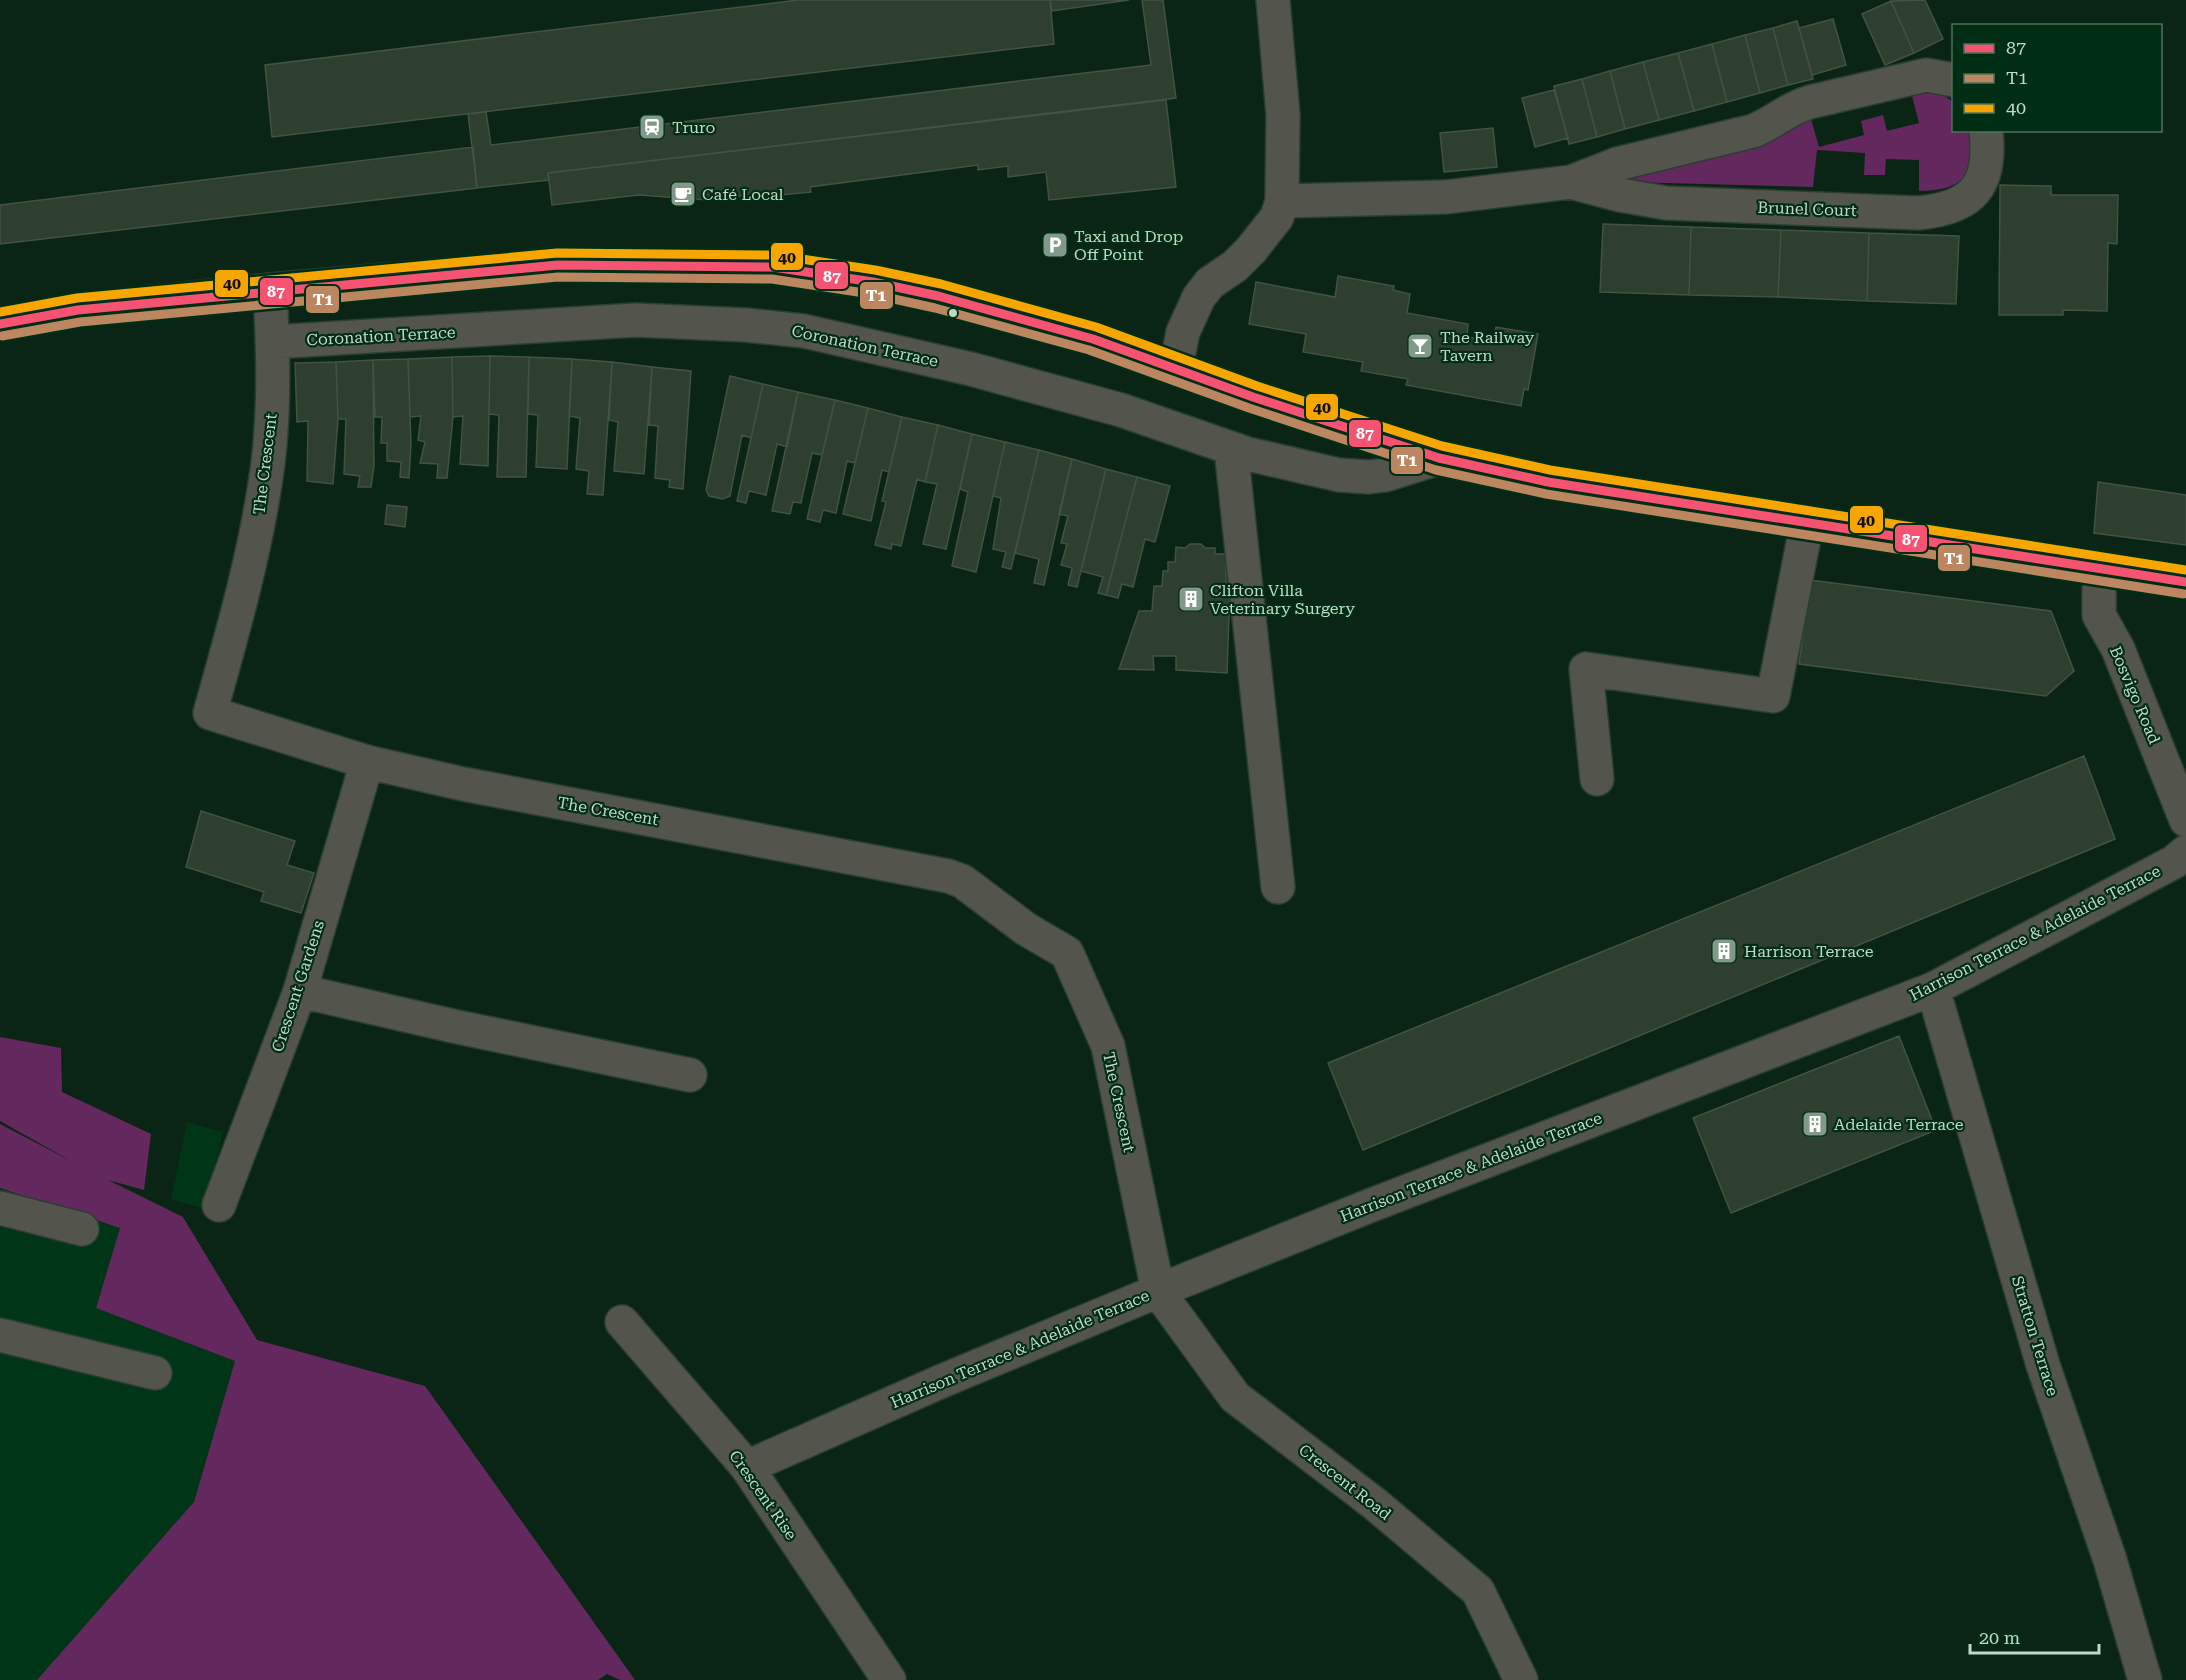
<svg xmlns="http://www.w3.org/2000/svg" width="2186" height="1680" viewBox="0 0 2186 1680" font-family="'Roboto Serif',serif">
<rect width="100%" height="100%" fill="#0a2415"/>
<!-- built -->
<path fill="#013518" d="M187 1122 223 1132 204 1209 171 1199Z
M0 1188 120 1228 96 1308 235 1361 194 1502 383 1680H0Z"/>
<!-- green -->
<path fill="#63295e" d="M1926 90 1942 94 1953 102 1954 130 1969 131C1975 175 1965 190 1919 191V160L1886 159 1885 175H1864L1865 153 1817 150 1813 187 1627 182 1622 180 1811 119 1819 147 1864 135 1861 121 1883 115 1887 131 1919 123 1911 92Z
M0 1037 61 1048 62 1092 151 1134 144 1190 108 1180 183 1217 257 1340 425 1386 635 1680H620L607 1674 598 1680H37L194 1502 235 1361 96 1308 120 1228 0 1188V1124L73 1162 0 1121Z"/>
<!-- building -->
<path fill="#2e3f30" stroke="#425243" stroke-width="1.5" d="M798 0H1050L1054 44 272 137 265 65Z
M1050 0H1129L1052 11Z
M1142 0H1163L1176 98 548 173 549 180 477 188 468 114 486 112 491 145 1151 65Z
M1925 0 1943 39 1914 53 1891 1Z
M1891 1 1914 53 1885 65 1862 14Z
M1833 19 1846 65 1812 75 1799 28Z
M1797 21 1813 79 1788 85 1773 28Z
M1773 28 1788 85 1760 93 1745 35Z
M1745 35 1760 93 1727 102 1712 44Z
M1712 44 1727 102 1694 111 1678 53Z
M1678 53 1694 111 1659 120 1643 62Z
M1643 62 1659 120 1625 129 1610 71Z
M1610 71 1625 129 1597 137 1582 79Z
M1582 79 1597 137 1569 144 1554 86Z
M1554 90 1568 138 1535 147 1522 98Z
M1166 100 1176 187 1049 200 1046 172 1008 177V166L978 170V165L810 187 811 192 780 195 779 191 709 200 639 195 552 205 548 173Z
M1493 128 1497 167 1444 172 1440 133Z
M473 147 477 188 0 244V205Z
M2000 185 2051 186V195H2118L2117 244 2108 243 2107 311 2063 310V315H1999Z
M1603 224 1691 227 1689 295 1600 292Z
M1691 227 1781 230 1778 297 1689 295Z
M1781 230 1869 233 1867 301 1778 297Z
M1869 233 1959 236 1956 304 1867 301Z
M1338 276 1394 286 1393 290 1410 294 1407 313 1468 324 1467 337 1494 341 1496 327 1538 334 1528 390 1524 389 1521 406 1406 385 1408 379 1361 371 1363 362 1303 352 1306 334 1249 324 1256 282 1335 297Z
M490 356 529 357 526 477H497L499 415 489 414Z
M490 356 488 466 460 464 463 416 453 417 452 357Z
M452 357 453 417 447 478H437L438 464 420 463 425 442 418 440 421 416 410 417 408 359Z
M529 357 572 359 567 469 536 467 538 415 528 414Z
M408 359 411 444 409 478 400 477 401 462 387 461V443H381L382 417H375L373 360Z
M572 359 612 362 603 495 587 494 589 471 576 469 580 418 569 416Z
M373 360 374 466 371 487H358L360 476 344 474 346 419H338L336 362Z
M336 362 338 419 333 484 307 481 308 421 297 422 295 363Z
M612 362 652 367 644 474 614 471 618 422 609 420Z
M652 367 691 371 683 489 669 487 670 480 655 478 658 426 649 425Z
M730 376 763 384 751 438 742 435 730 496 723 499 709 496 706 490Z
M763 384 798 392 787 447 777 444 766 495 749 491 746 503 737 501Z
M798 392 835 400 822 455 812 453 801 503 793 502 790 514 772 511Z
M835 400 868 408 855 463 847 461 836 513 823 510 820 522 807 519Z
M868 408 902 417 889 472 882 470 871 521 843 514Z
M902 417 938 425 925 482 917 479 901 546 892 544 891 549 875 545 886 502 882 501Z
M938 425 972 434 946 549 923 544 937 484 925 482Z
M972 434 1005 442 976 572 952 566 968 492 960 489Z
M1005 442 1039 450 1011 569 1002 567 1006 552 993 549 1001 498 993 496Z
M1039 450 1072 459 1044 585 1034 583 1039 559 1015 553Z
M1072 459 1106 469 1077 587 1068 585 1072 568 1061 565 1067 544 1061 543 1068 516 1059 514Z
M1106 469 1137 477 1106 595 1098 593 1103 577 1081 571Z
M1137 477 1170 486 1155 542 1145 539 1133 587 1122 584 1118 598 1106 595Z
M2098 482 2186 495V545L2094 533Z
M387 505 407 507 405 527 385 524Z
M1190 544H1201L1205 548H1215V554H1226V586L1230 587 1227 673 1176 670V656H1153L1154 670 1119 669 1139 611H1152L1154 586H1162L1163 571H1168V562H1175L1176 547 1185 548Z
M1810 580 2051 611 2074 671 2046 696 1799 664Z
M2084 756 2115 839 1363 1150 1328 1063Z
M201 811 295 841 287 865 314 873 301 913 261 901 264 892 186 867Z
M1899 1036 1936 1130 1731 1213 1693 1118Z"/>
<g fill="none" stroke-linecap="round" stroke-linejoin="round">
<!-- minor casing -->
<g stroke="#2a3e32" stroke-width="36">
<path id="minor" d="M1571 182 1620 195 1666 203 1918 213C1973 208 1992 186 1986 130
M1282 201 1446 197 1571 182 1617 164 1753 131C1773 123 1789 108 1810 102L1926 75 1954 80
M270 290C273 347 275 406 268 463 257 548 233 631 210 713L367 762 463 784 948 876 962 881 1026 929 1067 953 1108 1046 1158 1291 1235 1397 1375 1504 1478 1591 1521 1680
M0 324 78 310 270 290 558 265 773 267 873 282 938 296 1093 339 1253 397 1439 458 1548 482 2186 582
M272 342 636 320 746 325 804 331 971 369 1121 410 1248 454 1339 475 1369 477 1385 475 1439 458
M1176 367 1183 332 1199 297 1210 283 1235 266 1251 250 1277 217 1282 201 1283 115 1273 0
M1231 449 1278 887
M2103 569 2099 589V615L2118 649 2186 820
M1597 779 1586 669 1773 696 1807 523
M1933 989 2043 1365 2110 1560 2145 1680
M300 991 453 1026 690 1075
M219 1205 300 991 367 762
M0 1208 82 1229
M622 1322 747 1467 889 1680
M0 1335 155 1373
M747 1467 942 1381 1158 1291 1369 1206 1933 989 2174 862 2186 852"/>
</g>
<!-- minor -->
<use href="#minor" stroke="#53544c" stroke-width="33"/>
<!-- bus-1 casing -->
<g stroke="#002e14" stroke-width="14">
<path id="bus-1" d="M0 324 78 310 558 265 773 267 873 282 938 296 1093 339 1253 397 1439 458 1548 482 2186 582"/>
</g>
<!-- bus-2 casing -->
<g stroke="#002e14" stroke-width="14">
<path id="bus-2" d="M2 336 80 322 558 277 772 279 871 294 935 308 1089 350 1249 408 1436 470 1546 494 2184 594"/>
</g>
<!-- bus-3 casing -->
<g stroke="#002e14" stroke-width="14">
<path id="bus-3" d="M0 312 77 298 557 253 775 255 875 270 941 284 1096 327 1257 386 1442 446 1550 470 2186 570"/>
</g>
<!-- bus-1 -->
<use href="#bus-1" stroke="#f65372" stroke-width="9"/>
<!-- bus-2 -->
<use href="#bus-2" stroke="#bb8660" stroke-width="9"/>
<!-- bus-3 -->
<use href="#bus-3" stroke="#f7a600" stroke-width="9"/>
</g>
<!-- icons -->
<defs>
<g id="station-square" transform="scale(1.35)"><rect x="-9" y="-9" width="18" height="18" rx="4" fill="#819989" stroke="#002e14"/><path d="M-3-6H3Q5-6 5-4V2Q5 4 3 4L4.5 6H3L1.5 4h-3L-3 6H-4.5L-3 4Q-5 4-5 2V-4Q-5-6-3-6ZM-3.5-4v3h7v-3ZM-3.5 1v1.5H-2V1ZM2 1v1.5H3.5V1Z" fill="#fff"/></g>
<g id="cafe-square" transform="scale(1.35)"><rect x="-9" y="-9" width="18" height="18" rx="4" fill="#819989" stroke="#002e14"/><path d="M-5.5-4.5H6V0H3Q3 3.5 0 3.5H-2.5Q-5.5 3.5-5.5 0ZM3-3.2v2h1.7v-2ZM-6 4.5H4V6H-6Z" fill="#fff"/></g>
<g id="parking-square" transform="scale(1.35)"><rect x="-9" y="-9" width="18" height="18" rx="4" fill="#819989" stroke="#002e14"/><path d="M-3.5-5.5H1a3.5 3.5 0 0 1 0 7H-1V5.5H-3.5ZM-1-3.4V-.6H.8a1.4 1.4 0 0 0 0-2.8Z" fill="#fff"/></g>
<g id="bar-square" transform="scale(1.35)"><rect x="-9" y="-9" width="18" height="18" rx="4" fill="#819989" stroke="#002e14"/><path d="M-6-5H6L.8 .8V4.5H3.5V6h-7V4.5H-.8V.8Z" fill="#fff"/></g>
<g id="building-square" transform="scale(1.35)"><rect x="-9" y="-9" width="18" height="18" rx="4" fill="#819989" stroke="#002e14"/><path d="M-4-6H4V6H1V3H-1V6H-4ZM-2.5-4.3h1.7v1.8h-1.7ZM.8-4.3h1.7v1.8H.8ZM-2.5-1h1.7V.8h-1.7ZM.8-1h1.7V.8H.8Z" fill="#fff"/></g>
</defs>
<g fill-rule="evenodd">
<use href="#station-square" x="652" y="127"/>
<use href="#cafe-square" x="683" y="194"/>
<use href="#parking-square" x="1055" y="245"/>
<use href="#bar-square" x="1420" y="346"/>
<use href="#building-square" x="1191" y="599"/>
<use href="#building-square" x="1724" y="951"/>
<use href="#building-square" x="1815" y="1124"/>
</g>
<!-- markers -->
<circle fill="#c1d8c7" stroke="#002e14" stroke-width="2" cx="953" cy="313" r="5"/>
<g text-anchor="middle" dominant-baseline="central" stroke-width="4.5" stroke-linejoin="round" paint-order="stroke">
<!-- poi labels -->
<g font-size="16" fill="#c1d8c7" stroke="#002e14" text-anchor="start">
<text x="672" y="127">Truro</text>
<text x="702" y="194">Café Local</text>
<text x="1074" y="236">Taxi and Drop<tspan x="1074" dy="18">Off Point</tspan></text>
<text x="1440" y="337">The Railway<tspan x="1440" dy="18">Tavern</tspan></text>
<text x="1210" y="590">Clifton Villa<tspan x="1210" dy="18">Veterinary Surgery</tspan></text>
<text x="1744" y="951">Harrison Terrace</text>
<text x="1834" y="1124">Adelaide Terrace</text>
</g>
<!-- street labels -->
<g font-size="16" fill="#c1d8c7" stroke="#002e14">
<text transform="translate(1807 209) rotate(2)">Brunel Court</text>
<text transform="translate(381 336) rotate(-3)">Coronation Terrace</text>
<text transform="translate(865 346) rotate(12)">Coronation Terrace</text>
<text transform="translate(265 464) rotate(-83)">The Crescent</text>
<text transform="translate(2135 695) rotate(67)">Bosvigo Road</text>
<text transform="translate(608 811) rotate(10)">The Crescent</text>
<text transform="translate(2035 933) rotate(-27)">Harrison Terrace &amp; Adelaide Terrace</text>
<text transform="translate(298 986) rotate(-72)">Crescent Gardens</text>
<text transform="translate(1119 1102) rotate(78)">The Crescent</text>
<text transform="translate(1471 1167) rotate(-21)">Harrison Terrace &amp; Adelaide Terrace</text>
<text transform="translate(2035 1336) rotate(73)">Stratton Terrace</text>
<text transform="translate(1020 1349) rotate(-23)">Harrison Terrace &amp; Adelaide Terrace</text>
<text transform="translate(1345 1482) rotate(38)">Crescent Road</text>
<text transform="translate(763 1495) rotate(55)">Crescent Rise</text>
</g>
</g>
<g stroke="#002e14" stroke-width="2">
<rect x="770" y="242" width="34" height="29" rx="6" fill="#f7a600"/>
<rect x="814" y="261" width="35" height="29" rx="6" fill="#f65372"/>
<rect x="214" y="269" width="35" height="29" rx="6" fill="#f7a600"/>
<rect x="259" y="277" width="35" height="29" rx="6" fill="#f65372"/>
<rect x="859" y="281" width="35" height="29" rx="6" fill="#bb8660"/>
<rect x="305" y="285" width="35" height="29" rx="6" fill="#bb8660"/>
<rect x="1305" y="393" width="34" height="28" rx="6" fill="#f7a600"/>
<rect x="1348" y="419" width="34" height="29" rx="6" fill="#f65372"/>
<rect x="1390" y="446" width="34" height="29" rx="6" fill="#bb8660"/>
<rect x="1849" y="505" width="35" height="29" rx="6" fill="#f7a600"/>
<rect x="1894" y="524" width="34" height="29" rx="6" fill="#f65372"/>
<rect x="1937" y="544" width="34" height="28" rx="6" fill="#bb8660"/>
</g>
<g font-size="16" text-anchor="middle" font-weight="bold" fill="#fff">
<text x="832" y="282">87</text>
<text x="276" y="297">87</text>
<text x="876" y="301">T1</text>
<text x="323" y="305">T1</text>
<text x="1365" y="439">87</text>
<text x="1407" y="466">T1</text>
<text x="1911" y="545">87</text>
<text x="1954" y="564">T1</text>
</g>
<g font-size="16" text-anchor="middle" font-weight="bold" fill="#111">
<text x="787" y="263">40</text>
<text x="232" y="289">40</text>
<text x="1322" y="413">40</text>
<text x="1866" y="526">40</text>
</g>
<!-- legend -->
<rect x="1952" y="24" width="210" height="108" fill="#002e14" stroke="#4d725c" stroke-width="1.5"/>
<rect x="1964" y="44" width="30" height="9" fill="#f65372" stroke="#4d725c" stroke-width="1.5"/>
<text x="2006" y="54" font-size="18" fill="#c1d8c7">87</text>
<rect x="1964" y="74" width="30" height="9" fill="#bb8660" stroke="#4d725c" stroke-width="1.5"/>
<text x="2006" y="84" font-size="18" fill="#c1d8c7">T1</text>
<rect x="1964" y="104" width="30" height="9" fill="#f7a600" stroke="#4d725c" stroke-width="1.5"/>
<text x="2006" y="114" font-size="18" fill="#c1d8c7">40</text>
<!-- scale -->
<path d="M1970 1644v9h129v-9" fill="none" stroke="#c1d8c7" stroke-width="3"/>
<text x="1979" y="1644" font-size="18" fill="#c1d8c7" stroke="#002e14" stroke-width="4.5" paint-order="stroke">20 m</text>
</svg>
